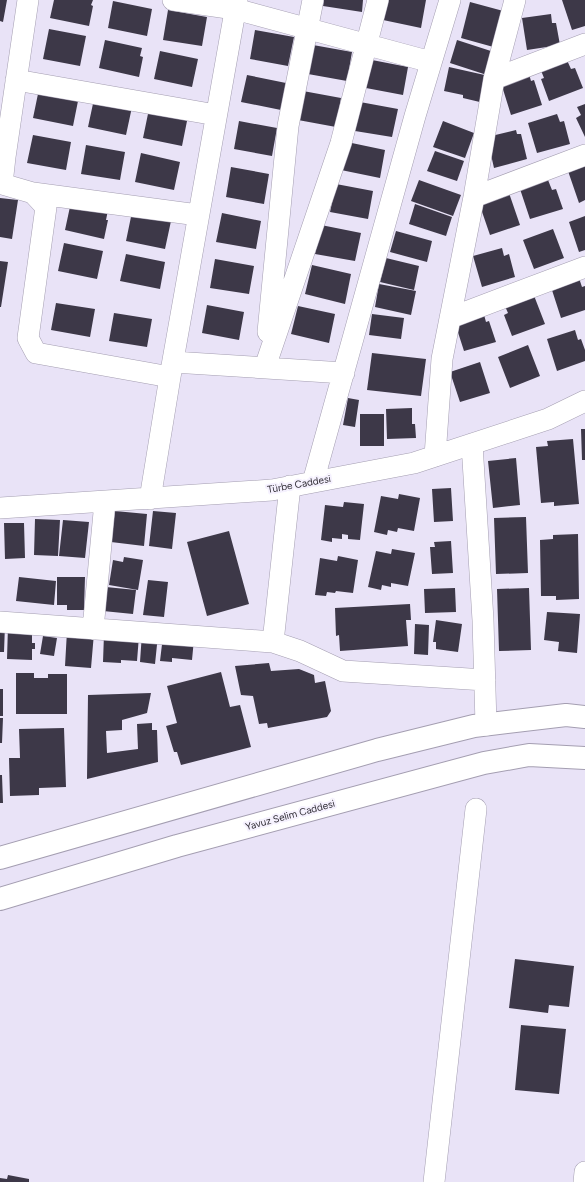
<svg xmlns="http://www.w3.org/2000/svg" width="585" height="1182" viewBox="0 0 585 1182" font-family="Figtree,sans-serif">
<rect width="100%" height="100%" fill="#e9e3f7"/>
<!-- building -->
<path fill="#3d3848" d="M0 0H7L3 22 0 21Z
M54 0H93L91 5 93 6 89 26 50 18Z
M324 0H363L362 12 323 6Z
M387 0H426L421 28 383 20Z
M562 0H585V26L572 30Z
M113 1 152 9 147 36 108 28Z
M470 2 507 12 497 48 461 38Z
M168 10 207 17 202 46 163 40Z
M551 14 552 23H556L560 45 527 50 522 18Z
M49 29 86 36 80 66 43 59Z
M255 30 294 37 288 66 250 59Z
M105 40 142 48 140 56 143 57 139 77 99 68Z
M457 40 497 53 490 76 450 63Z
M313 45 352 52 347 81 308 74Z
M160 51 198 59 192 87 154 79Z
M566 58 571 69 575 68 583 88 549 101 541 79 544 78 540 68Z
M372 60 408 67 403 95 366 88Z
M449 67 489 76 484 103 463 98V95L444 91Z
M529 74 531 81 534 80 542 105 511 115 501 83Z
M247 75 286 83 281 110 241 102Z
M39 89 79 96 73 126 33 118Z
M303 91 341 98 336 127 298 120Z
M94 99 132 107 126 135 88 127Z
M360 102 398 109 392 137 355 131Z
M585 104V137L576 118 581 115 577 107Z
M149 109 188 116 182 146 143 138Z
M557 114 560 122 564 121 570 144 537 153 528 123Z
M239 121 277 128 272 156 234 149Z
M443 121 474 133 465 158 433 147Z
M516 130 517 134H521L527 159 494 168 487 137Z
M33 135 71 142 66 170 27 163Z
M347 142 385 150 380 178 341 170Z
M86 145 125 152 120 180 81 174Z
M435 151 464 161 457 181 427 171Z
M141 153 180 162 174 190 135 182Z
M585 166V200L579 203 568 171Z
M231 167 269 174 264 204 226 197Z
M419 180 461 195 453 216 411 201Z
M548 180 552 190 556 189 563 209 530 219 520 189Z
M336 184 373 191 368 219 330 212Z
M509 193 520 225 490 235 479 203Z
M0 198 18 200 12 239 0 237Z
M71 202 108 210 106 220H108L104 239 65 230Z
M415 204 452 217 446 236 409 224Z
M132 212 171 221 165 249 126 241Z
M222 213 261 221 256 249 216 242Z
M585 216V250L579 252 569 222Z
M321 225 361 233 355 261 315 254Z
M553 229 564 258 534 269 523 240Z
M396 231 432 241 427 262 390 252Z
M64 243 103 251 97 279 58 271Z
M502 248 504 256 509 254 515 277 482 287 473 256Z
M126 254 165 262 160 289 120 281Z
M386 258 419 266 414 290 380 282Z
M215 259 254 266 249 294 210 288Z
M0 261 8 262 1 307H0Z
M312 265 351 274 345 304 305 294Z
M579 278 582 287 585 286V310L561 318 551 287Z
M379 284 416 291 411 315 375 307Z
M533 293 545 324 512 336 504 315 508 313 504 304Z
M56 303 95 309 90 337 51 330Z
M207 305 244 312 239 340 202 333Z
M298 306 335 314 329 343 291 334Z
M483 311 486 322 489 321 496 342 464 351 454 320Z
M114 313 152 319 147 347 109 341Z
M372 314 404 318 401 339 369 335Z
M575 330 578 340 581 339 585 350V361L557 371 547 339Z
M528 345 540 376 510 388 498 357Z
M372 353 426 359 421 396 367 390Z
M480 362 490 393 460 402 450 372Z
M348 398 359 400 355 427 343 425Z
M412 408V424H415L416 438 387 439 386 409Z
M360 414H384V446H360Z
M581 429H585V460H582Z
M573 439 579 504 554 506V502L541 503 536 447 548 446 547 441Z
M516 458 520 505 493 508 488 461Z
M451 488 453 521 434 522 432 489Z
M399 494 420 498 414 531 398 528 397 532 388 530 387 535 374 532 381 496 398 499Z
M344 502 364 504 360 540 348 539V535L342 534V539L332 538V542L321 540 325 505 343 507Z
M115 511 147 514 144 546 111 542Z
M153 511 176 513 172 549 149 546Z
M526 517 528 573 496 574 494 518Z
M35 519 60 520 58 556 34 555Z
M63 520 89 522 85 558 59 556Z
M4 523H24L25 558 5 559Z
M229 531 249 604 207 616 187 542Z
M578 534 579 599 556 600V596H541L540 540 553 539V535Z
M451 541 453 573 432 574 430 547H435L434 542Z
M392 549 415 553 408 586 391 583V587L382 585 381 590 368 587 376 551 391 554Z
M338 556 358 560 353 593 336 591 335 593 327 592 326 596 315 595 320 558 337 561Z
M124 557 143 560 138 590 109 585 113 560 123 562Z
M19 577 56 581 54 605 16 601Z
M57 577H85L84 610H67V605H57Z
M148 580 168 582 164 617 143 615Z
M106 587 136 590 133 614 103 611Z
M455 588 456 612 425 613 424 589Z
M529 588 531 650 499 651 497 589Z
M410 604 411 620H406L408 646 340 651 339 635 336 636 335 608Z
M547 612 580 614 577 653 558 651 559 642 544 640Z
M436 620 462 624 458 652 436 649V642H433Z
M415 624 429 625 428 655 414 654Z
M0 625H5L4 652H0Z
M8 626 32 627V643H35V649H32V660L7 659Z
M67 631 94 633 91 668 65 666Z
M142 633 158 635 155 664 140 662Z
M104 634 139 636 137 661 121 660V663L103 662Z
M43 636 57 638 54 656 40 654Z
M163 636 194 639 192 660 172 658V662L160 661Z
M269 663 271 671 299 669 314 675 315 683 325 681 331 711 327 717 268 728 267 723 259 724 253 696 241 695 235 666Z
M221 672 230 707 240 705 251 747 181 765 177 752H174L166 726 177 723 167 686Z
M16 673H34V678H48V674H67V714H16Z
M0 689H3V716H0Z
M151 693 147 713 122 720V730L106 731 107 753 138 749 137 724 152 723V730H157L158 762 87 779 88 695Z
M0 718H3L2 743H0Z
M64 728 66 787 39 788V795L10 796 9 758H20L19 729Z
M0 775H2L3 803H0Z
M515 959 574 966 569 1007 549 1005 548 1013 509 1008Z
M521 1025 566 1029 559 1094 515 1090Z
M8 1175 29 1179V1182H0V1178L7 1179Z"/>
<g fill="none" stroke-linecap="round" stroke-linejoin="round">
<!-- minor casing -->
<g stroke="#a49eb1" stroke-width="22">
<path id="minor" d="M28 0 5 157 2 184 33 193 46 207 28 338 36 353 170 377
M173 0 235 9 431 62
M494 79 585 44
M16 80 216 115
M33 193 198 215
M474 197 494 79 515 0
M450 318 585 267
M268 332 288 126 313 0
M173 362 344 373
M265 367 341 143 378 0
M472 444 483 620 486 725
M435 456 442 359 474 197 585 155
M313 482 415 116 450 0
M290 486 273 642 300 651 343 671 485 680
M150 499 170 377 237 0
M0 508 272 490 414 463 548 419 585 401
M0 622 273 642
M93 629 105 502
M434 1182 476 809
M584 1182 585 1172"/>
</g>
<!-- secondary casing -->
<g stroke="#a49eb1" stroke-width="24">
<path id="secondary" d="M0 858 377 750 474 726 566 715 585 717
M0 899 177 846 484 763 529 755 585 758"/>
</g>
<!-- minor -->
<use href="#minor" stroke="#fff" stroke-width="21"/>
<!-- secondary -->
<use href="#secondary" stroke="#fff" stroke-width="22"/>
</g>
<g text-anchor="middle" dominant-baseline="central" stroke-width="4" stroke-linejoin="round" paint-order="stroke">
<!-- street labels -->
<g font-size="10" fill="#312e36" stroke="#f5f1fe">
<text transform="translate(299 484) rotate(-10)">Türbe Caddesi</text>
<text transform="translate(290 815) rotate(-15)">Yavuz Selim Caddesi</text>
</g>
</g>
</svg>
